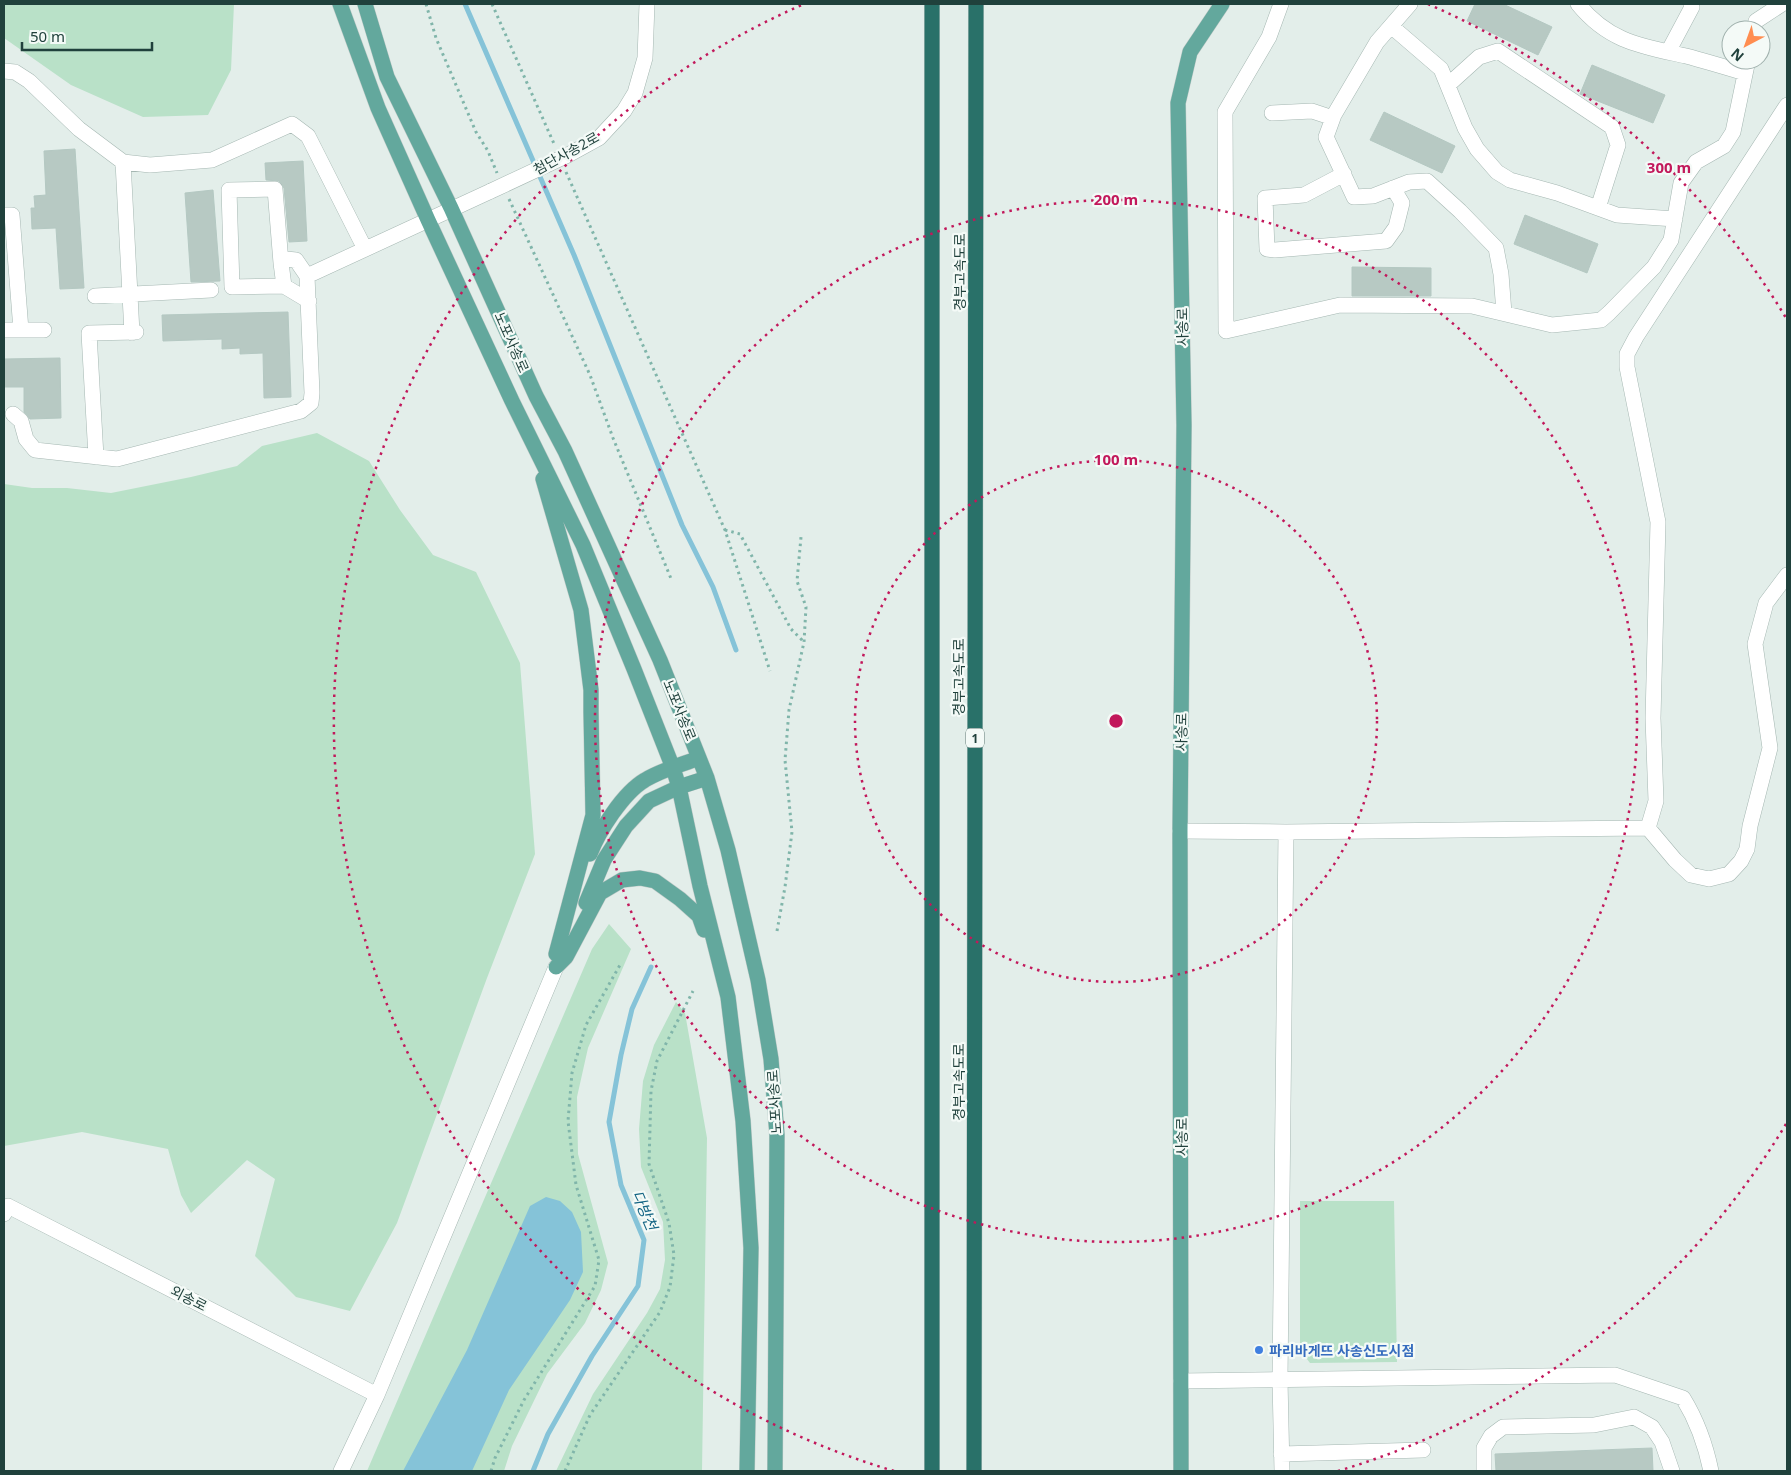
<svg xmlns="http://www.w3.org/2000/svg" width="1791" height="1475" viewBox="0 0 1791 1475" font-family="'Noto Sans','Noto Sans KR',sans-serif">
<rect width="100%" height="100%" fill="#e3eeea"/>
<!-- green -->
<path fill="#b9e1c8" d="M4 4H234L231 70 208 115 143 117 71 85 4 38Z
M317 433 369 461 400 510 433 555 476 572 520 663 535 854 487 978 397 1223 350 1311 296 1297 255 1256 275 1179 247 1160 191 1213 181 1195 168 1149 82 1132 4 1146V484L32 488H67L111 493 191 477 237 466 262 446Z
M609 924 631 949 588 1048 577 1097 578 1154 608 1263 601 1290 585 1323 547 1374 512 1446 504 1471H367L592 949Z
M676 1002 685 1013 707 1138 702 1471H556L593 1394 647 1313 660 1289 665 1260 663 1222 641 1167 639 1129 643 1081 654 1045Z
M1300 1201H1394L1397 1362 1310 1363 1300 1350Z"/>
<!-- water -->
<path fill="#85c3d8" d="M546 1197 560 1201 572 1212 581 1232 583 1272 570 1300 509 1390 472 1471H403L467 1350 530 1206Z"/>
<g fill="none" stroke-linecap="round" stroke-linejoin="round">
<!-- stream -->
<path stroke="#85c3d8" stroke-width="5" d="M465 4 574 255 682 525 713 587 736 650
M533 1471 548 1434 592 1356 638 1286 644 1240 621 1185 609 1122 621 1055 632 1009 651 967"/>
</g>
<!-- building -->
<path fill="#b7c9c3" stroke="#b4c8c2" d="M1475 4H1503L1552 27 1538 55 1467 21Z
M1592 65 1665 95 1653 123 1580 94Z
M1384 112 1455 146 1442 173 1370 140Z
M75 149 84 288 60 289 56 228 32 229 31 208H35L34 196 46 195 44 151Z
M303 161 307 241 289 242 284 188 279 181 266 180 265 163Z
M213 190 220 281 191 282 185 193Z
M1525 215 1598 244 1587 273 1514 244Z
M1352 267 1431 268V296H1352Z
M288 312 291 397 264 398 263 353 240 354V348L222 349V339L163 341 162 315Z
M60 358 61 418 30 419 24 412V387H4V359Z
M1652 1448 1653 1471H1496L1495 1454Z"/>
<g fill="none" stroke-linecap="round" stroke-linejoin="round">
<!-- minor casing -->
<g stroke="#a5b7b2" stroke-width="16">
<path id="minor" d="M1281 4 1269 37 1225 112 1226 331 1340 305 1472 306 1552 325 1601 320 1609 313 1654 267 1671 240 1681 183 1696 162 1724 146 1733 132 1748 60
M1410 4 1377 42 1334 115 1326 137 1354 197 1373 196 1409 182 1427 181 1460 211 1496 248 1501 274 1504 313
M1578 4C1609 42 1641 46 1686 56 1705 61 1725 67 1745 73
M1391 26 1441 69 1465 128 1477 149 1497 172 1510 180 1557 193 1617 215 1675 219
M1754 30 1756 21 1782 4
M1668 52 1692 7 1691 4
M4 71 15 72 29 81 79 129 123 162 150 165 212 160 292 124 308 136 365 249
M1448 85 1479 57 1498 51 1612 127 1618 145 1598 208
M1272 113 1312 111 1333 118
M568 155 599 138 624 111 635 93 645 58 647 4
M123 162 132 333
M1344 174 1304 195 1265 198 1267 249 1275 250 1386 241 1396 227 1402 203 1393 188
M4 215H12L21 330
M281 263 275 189 229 190 232 287 284 286
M307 276 296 260 286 259 281 263 284 286 309 301
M95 296 211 290
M4 330H44
M13 414 21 421 26 439 35 450 117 459 301 411 311 403 312 393 307 276 491 191
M96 457 89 333 136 332
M1648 828 1656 801 1653 718 1658 522 1627 367V354L1636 337 1787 105
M1180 831 1286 832 1648 828 1675 860 1691 875 1709 879 1729 874 1741 861 1747 849 1750 826 1770 748 1755 644 1766 603 1787 575
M4 1214 8 1206 377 1395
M1181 1381 1615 1375 1683 1398C1696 1419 1706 1447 1711 1471
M1281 1454 1423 1450
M341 1471 377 1395 556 967
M1282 1471 1280 1380 1286 832
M1484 1471V1448L1491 1436 1503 1427 1594 1425 1634 1417 1652 1427 1662 1442 1672 1471"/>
</g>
<!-- major casing -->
<g stroke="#c1cac8" stroke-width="16">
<path id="major" d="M340 4 378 108 428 220 512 401 583 545 634 669 673 768 679 787 700 886 728 997 743 1121 751 1248 747 1471
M365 4 387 77 451 208 536 396 565 451 660 660 707 778 728 850 758 980 771 1059 777 1135 775 1471
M543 479 581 610 591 690V712L593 815 556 954
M590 854C599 831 623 793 645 780 661 770 681 765 699 758
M586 903 604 860 626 826 649 801 679 787 707 778
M566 957 600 893 622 880 640 878 655 881 680 899 699 916 704 930
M556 967 566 957 569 948
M1181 1471 1180 831 1184 425 1178 103 1190 52 1222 4"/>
</g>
<!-- highway casing -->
<g stroke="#c1cac8" stroke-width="16">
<path id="highway" d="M932 4V1471
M974 1471 976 4"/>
</g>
<!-- path -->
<path stroke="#80b5aa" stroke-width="3" stroke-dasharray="2.5 4" stroke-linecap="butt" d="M426 4 436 38 476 132 488 151 497 173
M492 4 555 146
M566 172 725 530 770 671
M509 199 590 375 613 438 672 581
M725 530 740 534 791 629 804 642
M777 931 785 887 792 832 785 760 789 710 804 642 806 607 797 581 801 537
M491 1471 495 1458 524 1400 595 1286 599 1260 576 1185 568 1121 572 1073 586 1025 620 965
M565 1471 590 1415 660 1312 670 1287 674 1255 669 1223 649 1164 651 1091 657 1061 693 991"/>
<!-- minor -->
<use href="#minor" stroke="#fff" stroke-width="15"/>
<!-- major -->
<use href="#major" stroke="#63a89d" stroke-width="15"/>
<!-- highway -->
<use href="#highway" stroke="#297169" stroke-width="15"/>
<!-- minor-bridge casing -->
<g stroke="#a5b7b2" stroke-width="16" stroke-linecap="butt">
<path id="minor-bridge" d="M491 191 568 155"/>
</g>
<!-- minor-bridge -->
<use href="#minor-bridge" stroke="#fff" stroke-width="15"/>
</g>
<!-- distance rings -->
<g fill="none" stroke="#c2185b" stroke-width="2.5" stroke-dasharray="2.5 5">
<circle cx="1116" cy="721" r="261"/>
<circle cx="1116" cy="721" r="521"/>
<path d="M1786 1124A782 782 0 0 1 1338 1471M894 1471A782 782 0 0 1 804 4M1428 4A782 782 0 0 1 1786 318"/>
</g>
<!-- markers -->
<circle fill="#3f7fe0" stroke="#f4faf7" stroke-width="2" cx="1259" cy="1350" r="5"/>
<g text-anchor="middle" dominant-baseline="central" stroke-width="4.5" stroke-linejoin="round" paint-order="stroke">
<!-- shield labels -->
<rect fill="#f4faf7" stroke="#607874" stroke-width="1" x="966" y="728.5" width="18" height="19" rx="4"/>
<g font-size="12" font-weight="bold" fill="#20413c">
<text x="975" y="738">1</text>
</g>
<!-- street labels -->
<g font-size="14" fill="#20413c" stroke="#f4faf7">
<text transform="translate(566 153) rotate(-29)">첨단사송2로</text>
<text transform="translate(959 272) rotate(-90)">경부고속도로</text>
<text transform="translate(1182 327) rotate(-91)">사송로</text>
<text transform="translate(512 342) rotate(66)">노포사송로</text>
<text transform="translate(958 677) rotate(-90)">경부고속도로</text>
<text transform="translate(680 710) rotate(68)">노포사송로</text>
<text transform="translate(1181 732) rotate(-89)">사송로</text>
<text transform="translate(958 1082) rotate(-90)">경부고속도로</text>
<text transform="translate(774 1102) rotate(-94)">노포사송로</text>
<text transform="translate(1181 1137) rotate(-90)">사송로</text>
<text transform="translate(189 1298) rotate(27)">외송로</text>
</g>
<!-- shop labels -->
<g font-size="14" font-weight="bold" fill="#366cbe" stroke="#f4faf7" text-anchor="start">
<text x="1269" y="1350">파리바게뜨 사송신도시점</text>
</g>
<!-- water labels -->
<g font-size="15" font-style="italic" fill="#146584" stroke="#f4faf7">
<text transform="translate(645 1210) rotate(67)">다방천</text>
</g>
</g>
<circle cx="1116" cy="721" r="8" fill="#c2185b" stroke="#f4faf7" stroke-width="2.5"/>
<g font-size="15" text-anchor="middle" font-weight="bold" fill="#c2185b" stroke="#f4faf7" stroke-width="4.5" stroke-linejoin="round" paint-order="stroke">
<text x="1669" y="173">300 m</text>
<text x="1116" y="205">200 m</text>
<text x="1116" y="465">100 m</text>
</g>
<!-- border -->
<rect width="1791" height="1475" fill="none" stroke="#20413c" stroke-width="10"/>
<!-- north arrow -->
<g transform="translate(1746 45) rotate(221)"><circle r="24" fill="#f4faf7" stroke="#9fb0ac"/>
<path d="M0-4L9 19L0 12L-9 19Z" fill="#ff8d50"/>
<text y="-8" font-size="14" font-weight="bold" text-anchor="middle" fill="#20413c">N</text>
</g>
<!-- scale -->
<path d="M22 42v8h130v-8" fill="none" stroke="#20413c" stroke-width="2.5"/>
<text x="30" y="42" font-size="15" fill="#20413c" stroke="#f4faf7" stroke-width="4" paint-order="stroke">50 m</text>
</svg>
